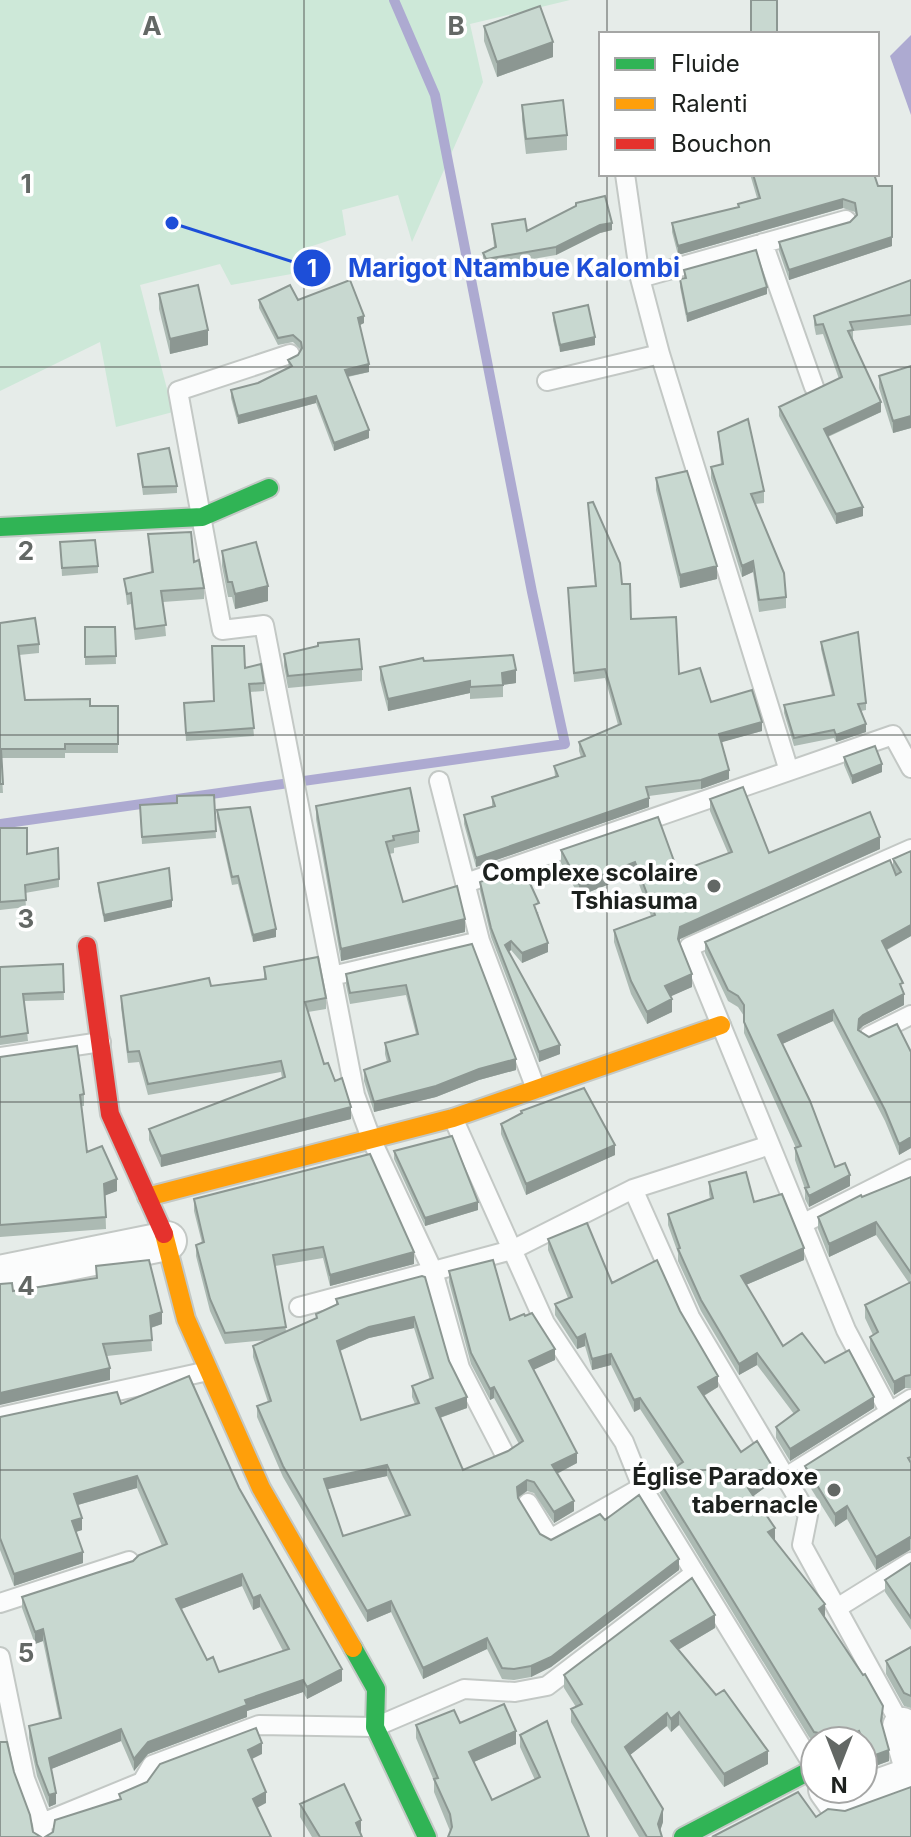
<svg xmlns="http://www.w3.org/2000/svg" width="911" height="1837" viewBox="0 0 911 1837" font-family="Inter,sans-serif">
<rect width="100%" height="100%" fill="#e6ece9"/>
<!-- green -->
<path fill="#cde8d8" d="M0 0H570L470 24 483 82 412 242 398 195 342 210 346 235 303 249 297 273 231 285 220 264 140 285 173 412 116 427 100 342 0 391Z"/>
<!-- water -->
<path fill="#adaad1" d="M911 35V115L890 56Z"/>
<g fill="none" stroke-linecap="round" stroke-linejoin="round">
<!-- stream -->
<path stroke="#adaad1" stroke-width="10" d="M0 824 565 744 532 592 435 95 394 0"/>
<!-- lane casing -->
<g stroke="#c3c8c5" stroke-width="22">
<path id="lane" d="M625 174 640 278
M763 243 814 387
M290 354 178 391 222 630 264 625 355 1095 372 1141 433 1271 460 1368 503 1451
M660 354 640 278 846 220
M547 381 660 354 789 771
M439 781 480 941 536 1089
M466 883 893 735 911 768
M332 976 480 941
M869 1036 911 1015
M0 1057 101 1042
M453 1118 545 1323 624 1442 642 1487 814 1767
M633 1189 690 1317 808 1515 802 1545 902 1727 906 1725
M802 1224 911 1169
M299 1307 512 1250 633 1189 770 1145
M889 1411 846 1330 689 947 911 849
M0 1417 208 1371
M786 1477 911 1399
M528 1503 550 1539 642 1487
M0 1603 129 1561
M837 1608 911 1562
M0 1657 25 1779 42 1823
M43 1837 42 1823 142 1782 152 1765 259 1725 375 1727 464 1689 515 1692 547 1686 695 1573"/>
</g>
<!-- street casing -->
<g stroke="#c3c8c5" stroke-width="42">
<path id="street" d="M0 1275 167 1241
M902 1727 911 1758
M828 1789 838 1803 911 1777"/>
</g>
<!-- fast casing -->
<g stroke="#c3c8c5" stroke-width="22">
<path id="fast" d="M0 527 202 517 269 488
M353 1648 376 1689 375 1727 427 1837
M683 1837 815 1768"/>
</g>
<!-- slow casing -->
<g stroke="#c3c8c5" stroke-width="22">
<path id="slow" d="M147 1197 453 1118 721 1025
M164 1234 186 1319 261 1488 353 1648"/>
</g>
<!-- jam casing -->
<g stroke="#c3c8c5" stroke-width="22">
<path id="jam" d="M87 946 110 1114 164 1234"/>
</g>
<!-- lane -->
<use href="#lane" stroke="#fbfcfc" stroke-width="18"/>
<!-- street -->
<use href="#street" stroke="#fbfcfc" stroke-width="38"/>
<!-- fast -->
<use href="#fast" stroke="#30b455" stroke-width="18"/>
<!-- slow -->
<use href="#slow" stroke="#ff9f0a" stroke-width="18"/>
<!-- jam -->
<use href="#jam" stroke="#e5322d" stroke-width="18"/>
</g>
<!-- wall -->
<path fill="#acbab3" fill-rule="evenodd" d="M484 26 553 57 497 77 484 41Z
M522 105 567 135V150L526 154 522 120Z
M750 174H874L892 246 789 280 779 251V242L850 222 856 216 855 212 843 208 678 255 672 232V223L738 207V204L757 198Z
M576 203 612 230 600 233 556 255 486 267 483 260V253L494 247 492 224 527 231 576 207Z
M684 270 767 294 687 322 680 287V279H684Z
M911 280V325L853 331V339L881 412 828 437 863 516 836 524 779 416V407L839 379 823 334 816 335 814 325V316Z
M159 294 208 345 170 354 159 309Z
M259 300H298L364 323 360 325 369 372 348 377 369 438 334 451 316 403 238 424 231 398V390L258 383 289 368 288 360 298 355 301 350 293 342 278 345 259 308Z
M553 313 595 345 560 352 553 320Z
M911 366V428L893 433 879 388V376Z
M718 432 764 491V503L755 504 786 597V608L759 612 753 572 742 577 711 478V467L721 465Z
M138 454 177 486V493L143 495Z
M656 478 717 579 680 588 656 490Z
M588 503 622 584 631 619 679 674 711 702 762 731 721 742 729 779 701 789 649 796V807L476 867 464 824V815L492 807V797L555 777 554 766 581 757 579 751V742L618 725 605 678 574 682 568 588 595 586Z
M148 534 194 562 204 588V599L163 602 166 636 135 640 131 604 127 605 124 579 151 572Z
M60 542 98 566V573L62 576Z
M222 551 268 601 235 609 232 597H228L222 566Z
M0 623 39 644V653L19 655 25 700 90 706H118V753H65V758H1L3 793H0Z
M85 627H115L116 664 85 665Z
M821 642 866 703V710L861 711 866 732 836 742 834 738 794 746 784 713V705L832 695 821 649Z
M284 654 362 669V681L288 688 284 666Z
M424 661 516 683 503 685V697L470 699V693L388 711 380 680V667Z
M245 668 264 683V691L250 692 254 736 186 741 184 703 213 701Z
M844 757 882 772 852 784 844 765Z
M214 795 216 838 142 844 140 813Z
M710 799 769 853 880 849 680 939 679 942 692 987 670 996 672 1012 647 1024 631 994 614 942V930L651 916 635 874 579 896 561 863V850L658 817 678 872 728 853 710 811Z
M316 806 419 831V843L394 848V853L389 854 403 902 465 932 341 961 316 819Z
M217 810 276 937 253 942 238 884 232 885 217 818Z
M0 828 27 854 59 879V887L25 893 26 907 0 910Z
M911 851V936L887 950 903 992 904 1005 863 1026 859 1030 869 1037 911 1052V1148L899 1155 885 1121 833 1021 782 1044 835 1167 850 1186 809 1207 805 1199V1189L795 1160V1148H796L744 1033V1016L738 1007 728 1001 705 953V942L893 869V859Z
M480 882 539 913H538L548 952 522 963 511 950 509 952 560 1054 539 1062 491 937 480 891Z
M98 883 172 907 104 922 98 890Z
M472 944 516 1070 479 1080 436 1097 374 1112 364 1081V1070L387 1062 385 1054V1043L416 1034 406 995 350 1004 346 985V974Z
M63 964 64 1000 24 1001 28 1041 0 1045V967Z
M264 967 326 998V1009L308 1012 324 1064 351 1119 161 1167 149 1140V1129L282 1078 281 1072 148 1095 139 1062 128 1063 121 1007V996L264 980Z
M0 1057 84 1094V1106H81L87 1152 117 1191 105 1195 106 1229 0 1237Z
M521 1111 615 1155 526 1195 501 1134V1124L521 1114Z
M394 1151 478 1210 425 1226 394 1159Z
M911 1177V1388H905L894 1395 870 1350V1337L873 1335 865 1318V1305L909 1283 876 1235 829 1257 818 1229V1217Z
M709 1182 754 1202 804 1260 746 1285 783 1346 825 1363 874 1408 790 1461 776 1438V1427L794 1414 757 1365 739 1375 701 1311 678 1261V1253L668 1225V1214L710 1199 709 1193Z
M194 1199 414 1264 330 1286 323 1258 275 1266 286 1331 316 1318V1314L336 1305V1299L422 1276 449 1361 467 1408 440 1418 463 1470 508 1451 519 1444 494 1398 490 1400 471 1364 449 1282V1271L510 1320 555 1360 533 1369 577 1463 557 1474 574 1511 554 1523 534 1493 527 1491 518 1498 540 1534 551 1540 605 1520 679 1570 551 1667 531 1677 514 1680 502 1679 487 1649 423 1679 391 1612 367 1622 283 1477 257 1417V1406L268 1402 253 1357V1346L266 1340 225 1344 210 1311 196 1256V1245L202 1243 194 1211ZM414 1328 430 1380 412 1386V1397L415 1404 361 1420 340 1351 369 1338ZM387 1476 405 1516 343 1536 327 1489Z
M548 1239 612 1283 680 1311 718 1387 704 1396 741 1452 774 1481 753 1496 774 1540 825 1616H824L883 1717 882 1725 889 1761 870 1768 863 1752V1741H815V1744L809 1737 658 1490V1479L677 1466 640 1409 634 1412 611 1365 592 1370 585 1346 577 1349 555 1315V1304L568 1298 548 1250Z
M96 1266 162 1324 151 1328 152 1351 107 1356 110 1380 13 1291 96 1279Z
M911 1399V1551L910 1550 876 1570 847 1519 835 1527 805 1479V1466Z
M121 1404 239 1488 342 1681 307 1699 303 1692 247 1711V1717L148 1754 134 1771 121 1741 51 1769 56 1804 49 1807 37 1776 29 1738V1726L59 1718 43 1641 35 1644 22 1608V1597L133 1561 162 1546 137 1488 78 1505 82 1530 76 1532 83 1563 14 1586 0 1550V1417ZM242 1586 253 1610 260 1607 283 1651 219 1672 207 1660 181 1609Z
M911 1563V1630L885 1592V1580Z
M715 1628 678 1650 768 1764 724 1787 679 1725 671 1732 667 1726 630 1755 663 1822 660 1831 662 1837H639L571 1722V1709L576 1707 564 1688V1675Z
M911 1647V1708L904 1706 886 1674V1661Z
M460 1723 516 1744 474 1762 492 1800 535 1780 520 1747V1735L589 1837 450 1831 434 1792V1781L416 1738V1725Z
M300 1804 361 1833 362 1837H312L300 1817Z"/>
<!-- shaded-wall -->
<path fill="#8c9792" d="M553 42V57L497 77V62Z
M843 199V208L678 255V246Z
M612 223V230L600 233 556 255V247L600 225Z
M892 237V246L789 280V270Z
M767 287V294L687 322V314Z
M364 316V323L358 326V318Z
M208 330V345L170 354V339Z
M595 337V345L560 352V345Z
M369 364V372L345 377V370Z
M316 396V403L238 424V416Z
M881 402V412L824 438V429Z
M911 416V428L893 433V421Z
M369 430V438L334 451V443Z
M863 507V516L836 524V514Z
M753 561V572L742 577V566Z
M717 566V579L680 588V575Z
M268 586V601L235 609V594Z
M516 670V683L502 685V673Z
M470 681V693L388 711V699Z
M762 722V731L719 743V734Z
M866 724V732L836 742V735Z
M882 764V772L852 784V776Z
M729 770V779L701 789V780Z
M649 798V807L476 867V858Z
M880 837V849L680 939 678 951V939L680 927Z
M635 862V874L579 896V884Z
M172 900V907L104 922V915Z
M465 919V932L341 961V949Z
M911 925V936L882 952V941Z
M276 929V937L253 942V935Z
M511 941V950L505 955V945Z
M548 943V952L522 963V953Z
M692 974V987L665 999V986Z
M904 994V1005L863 1026 859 1030 858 1041 859 1019 863 1015Z
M672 999V1012L647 1024V1012Z
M833 1010V1021L778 1046V1035Z
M560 1045V1054L539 1062V1052Z
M516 1059V1070L479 1080 436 1097 374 1112V1102L479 1069Z
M351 1107V1119L161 1167V1156Z
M911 1137V1148L899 1155V1144Z
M615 1145V1155L526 1195V1184Z
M850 1175V1186L809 1207V1196Z
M117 1179V1191L104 1196V1184Z
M478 1202V1210L425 1226V1218Z
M876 1222V1235L829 1257V1244Z
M804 1248V1260L741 1287V1276Z
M414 1252V1264L330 1286V1275Z
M162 1312V1324L150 1328V1316Z
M414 1317V1328L369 1338 337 1352V1341L369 1327Z
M585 1334V1346L577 1349V1338Z
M555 1349V1360L529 1372V1361Z
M757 1353V1365L739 1375V1364Z
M611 1354V1365L592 1370V1359Z
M110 1368V1380L0 1405V1393Z
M718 1376V1387L698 1399V1387Z
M905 1376V1388L894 1395V1382Z
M494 1387V1398L490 1400V1389Z
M467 1397V1408L436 1419V1408Z
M874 1397V1408L790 1461V1449Z
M640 1398V1409L634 1412V1400Z
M577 1453V1463L552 1476V1465Z
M387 1465V1476L324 1490V1479Z
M774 1469V1481L748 1500V1488Z
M137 1476V1488L74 1506V1494Z
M527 1480V1491L517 1498V1487Z
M574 1501V1511L554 1523V1512Z
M847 1506V1519L835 1527V1514Z
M82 1518V1530L72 1533V1521Z
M775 1528V1540L768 1544V1532Z
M910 1537V1550L876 1570V1557Z
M83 1552V1563L14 1586V1574Z
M679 1559V1570L551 1667 531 1677V1666Z
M242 1574V1586L176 1611V1599Z
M260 1595V1607L253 1610V1598Z
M391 1601V1612L367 1622V1611Z
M825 1604V1616L819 1620V1609Z
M715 1615V1628L671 1654V1641Z
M43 1629V1641L35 1644V1632Z
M487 1638V1649L423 1679V1668Z
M342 1669V1681L307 1699V1687Z
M303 1680V1692L247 1711V1717L148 1754 134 1771V1759L148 1742 245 1700Z
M679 1712V1725L671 1732V1719Z
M667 1713V1726L625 1759V1747Z
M121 1729V1741L49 1770V1758Z
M516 1731V1744L469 1764V1752Z
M859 1731V1741H841Z
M262 1743V1754L248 1761V1750Z
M889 1750V1761L870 1768V1757Z
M768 1751V1764L724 1787V1774Z
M266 1792V1803L253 1810V1799Z
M56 1793V1804L49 1807V1795Z
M663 1809V1822L658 1837V1824Z
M361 1820V1833L356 1823Z"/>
<!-- building -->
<path fill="#c8d8d0" stroke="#8c9792" stroke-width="2" fill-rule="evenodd" d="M751 0H777V34H751Z
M540 6 553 42 497 62 484 26Z
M563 100 567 135 526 139 522 105Z
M753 174H874L878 186H892V237L789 270 779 242 850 222 857 215 855 203 843 199 678 246 672 223 739 207 738 204 760 198Z
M605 196 612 223 600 225 556 247 486 259 483 253 496 247 492 224 525 219 527 231 576 206V203Z
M756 250 767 287 687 314 680 279 686 278 684 270Z
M350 280 364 316 358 318 369 364 345 370 369 430 334 443 316 396 238 416 231 390 258 383 292 366 288 360 298 355 302 348 301 342 293 335 278 338 259 300 290 285 298 300Z
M911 280V315L850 322 853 330 848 331 881 402 824 429 863 507 836 514 779 407 842 377 823 324 816 325 814 316Z
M198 285 208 330 170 339 159 294Z
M588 305 595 337 560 345 553 313Z
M911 366V416L893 421 879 376Z
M748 419 764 491 751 494 784 573 786 597 759 600 753 561 742 566 711 467 723 464 718 432Z
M169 448 177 486 143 487 138 454Z
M687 471 717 566 680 575 656 478Z
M593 502 620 563 622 584H630L631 619 676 617 679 674 700 668 711 702 752 690 762 722 719 734 729 770 701 780 646 787 649 798 476 858 464 815 495 806 492 797 558 776 554 766 585 756 579 742 621 724 605 669 574 673 568 588 596 586 588 503Z
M191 532 194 562 199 560 204 588 161 591 166 625 135 629 131 593 127 594 124 579 153 572 148 534Z
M95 540 98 566 62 568 60 542Z
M256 542 268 586 235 594 232 582H228L222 551Z
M35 618 39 644 18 646 25 700 90 699V706H118V744H65V749H1L3 784H0V623Z
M85 627H115L116 656 85 657Z
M858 632 866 703 858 704 866 724 836 735 834 730 794 738 784 705 834 695 821 642Z
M359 639 362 669 288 676 284 654 318 646V643Z
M212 646H244L245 668 261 664 264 683 249 684 254 728 186 733 184 703 214 701Z
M513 655 516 670 502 673 503 685 470 687V681L388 699 380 667 423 658 424 661Z
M875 746 882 764 852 776 844 757Z
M743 787 769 853 870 812 880 837 680 927 678 939 692 974 665 986 672 999 647 1012 631 981 614 930 655 915 635 862 579 884 561 850 658 817 678 872 732 852 710 799Z
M410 788 419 831 393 836 394 840 386 842 403 902 457 886 465 919 341 949 316 806Z
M214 795 216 831 142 837 140 805 177 803V796Z
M250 807 276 929 253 935 238 876 232 877 217 810Z
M0 828H27V854L58 848 59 879 25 885 26 900 0 902Z
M911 851V925L882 941 903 983 900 984 904 994 863 1015 859 1019 858 1030 869 1037 897 1024 911 1052V1137L899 1144 885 1110 833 1010 778 1035 810 1101 835 1167 845 1163 850 1175 809 1196 805 1188 809 1187 795 1148 801 1146 744 1022V1005L738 996 728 990 705 942 890 860 896 875 901 872 893 859Z
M522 866 539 903 534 905 548 943 522 953 511 941 505 945 560 1045 539 1052 491 928 480 882Z
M169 868 172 900 104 915 98 883Z
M472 944 516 1059 479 1069 436 1086 374 1102 364 1070 390 1061 385 1043 418 1034 406 985 350 993 346 974Z
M318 957 326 998 305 1002 324 1064 328 1063 335 1081 342 1078 351 1107 161 1156 149 1129 285 1077 281 1061 148 1084 139 1051 128 1052 121 996 209 978 211 986 266 979 264 967Z
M63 964 64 992 23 994 28 1033 0 1037V967Z
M77 1046 84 1094 80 1095 87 1152 102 1146 117 1179 104 1184 106 1217 0 1225V1057Z
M584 1088 615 1145 526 1184 501 1124 522 1113 521 1111Z
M452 1136 478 1202 425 1218 394 1151Z
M370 1154 414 1252 330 1275 323 1247 273 1255 286 1327 225 1333 210 1299 196 1245 204 1242 194 1199Z
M746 1172 754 1202 782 1194 804 1248 741 1276 783 1346 802 1333 825 1363 849 1350 874 1397 790 1449 776 1427 799 1410 757 1353 739 1364 701 1300 678 1249 680 1248 668 1214 713 1198 709 1182Z
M911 1177V1273L876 1222 829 1244 818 1217 861 1195 862 1197Z
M587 1223 612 1283 657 1260 680 1311 718 1376 698 1387 741 1452 757 1441 774 1469 748 1488 775 1528 768 1532 825 1604 819 1609 863 1675 865 1674 883 1706 881 1721 889 1750 870 1757 859 1731 841 1741H834L828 1735 814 1732 658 1479 683 1462 640 1398 634 1400 611 1354 592 1359 585 1334 577 1338 556 1306 555 1304 572 1297 548 1239Z
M149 1260 162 1312 150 1316 152 1340 103 1344 110 1368 0 1393V1284L12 1283 13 1291 97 1278 96 1266Z
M493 1260 510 1320 524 1314 525 1316 532 1313 555 1349 529 1361 577 1453 552 1465 574 1501 554 1512 534 1482 527 1480 517 1487 518 1498 540 1534 551 1540 600 1514 605 1520 639 1495 679 1559 551 1657 531 1666 514 1669 502 1668 487 1638 423 1668 391 1601 367 1611 283 1466 257 1406 271 1401 253 1346 317 1318 316 1314 338 1304 336 1299 422 1276 425 1277 449 1361 467 1397 436 1408 463 1470 508 1451 523 1441 494 1387 490 1389 471 1353 449 1271ZM414 1317 433 1378 412 1386 419 1403 361 1420 337 1341 369 1327ZM387 1465 410 1515 343 1536 324 1479Z
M911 1282V1375L905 1376 894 1382 870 1337 878 1332 865 1305Z
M189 1376 239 1488 342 1669 307 1687 303 1680 245 1700 247 1705 148 1742 134 1759 121 1729 49 1758 56 1793 49 1795 37 1764 29 1726 61 1718 43 1629 35 1632 22 1597 133 1561 139 1555 167 1544 137 1476 74 1494 82 1518 72 1521 83 1552 14 1574 0 1538V1417L117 1392 121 1404ZM242 1574 253 1598 260 1595 289 1649 219 1672 213 1657 207 1660 176 1599Z
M911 1399V1457L908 1458 911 1463V1538L910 1537 876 1557 847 1506 835 1514 805 1466Z
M911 1563V1618L885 1580Z
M692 1578 715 1615 671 1641 716 1695 724 1690 768 1751 724 1774 679 1712 671 1719 667 1713 625 1747 663 1809 658 1824 662 1837H647L571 1709 582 1704 564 1675Z
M911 1647V1696L904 1693 886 1661Z
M504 1704 516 1731 469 1752 492 1800 540 1777 520 1735 547 1721 589 1837H448L452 1827 450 1814 434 1779 438 1778 416 1725 454 1710 460 1723Z
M256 1728 262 1743 248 1750 266 1792 253 1799 271 1837H45L53 1832 55 1820 121 1799 119 1794 147 1782 160 1764Z
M0 1742H7L14 1772 30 1815 33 1832 41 1837H0Z
M344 1784 361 1820 356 1823 362 1837H320L300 1804Z
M911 1787V1837H712L798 1792 816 1817 828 1809 845 1811Z"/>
<!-- grid -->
<path fill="none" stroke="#636865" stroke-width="2" stroke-opacity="0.55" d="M304 0V1837M607 0V34M607 174V1837M0 367H911M0 735H911M0 1102H911M0 1470H911"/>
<!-- markers -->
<g fill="#636865" stroke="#fff" stroke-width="3">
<circle cx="714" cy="886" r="8"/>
<circle cx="834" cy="1490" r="8"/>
</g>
<g text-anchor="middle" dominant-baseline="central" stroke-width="7" stroke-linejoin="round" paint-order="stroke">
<!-- poi labels -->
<g font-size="24" font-weight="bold" fill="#1d211e" stroke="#fff" text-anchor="end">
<text x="698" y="872">Complexe scolaire<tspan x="698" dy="28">Tshiasuma</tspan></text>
<text x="818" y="1476">Église Paradoxe<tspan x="818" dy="28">tabernacle</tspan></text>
</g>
</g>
<g font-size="26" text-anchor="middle" font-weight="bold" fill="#636865" stroke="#fff" stroke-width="7" stroke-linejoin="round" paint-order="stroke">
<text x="152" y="35">A</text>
<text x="456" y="35">B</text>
<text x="26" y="193">1</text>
<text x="26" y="560">2</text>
<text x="26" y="928">3</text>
<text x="26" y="1295">4</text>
<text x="26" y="1662">5</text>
</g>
<!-- callouts -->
<path fill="none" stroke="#1d4ed8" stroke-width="3" d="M172 223L312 268"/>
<g fill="#1d4ed8" stroke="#fff" stroke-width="3">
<circle cx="172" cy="223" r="8"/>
<circle cx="312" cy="268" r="20"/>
</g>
<g font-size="24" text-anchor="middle" font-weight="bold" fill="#fff">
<text x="312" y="277">1</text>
</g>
<g font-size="26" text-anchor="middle" font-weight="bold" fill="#1d4ed8" stroke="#fff" stroke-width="7" stroke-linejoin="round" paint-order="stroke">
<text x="514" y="277">Marigot Ntambue Kalombi</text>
</g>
<!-- legend -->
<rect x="599" y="32" width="280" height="144" fill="#ffffff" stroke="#a5a6a5" stroke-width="2"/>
<rect x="615" y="58" width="40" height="12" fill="#30b455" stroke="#a5a6a5" stroke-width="2"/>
<text x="671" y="72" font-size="24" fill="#1d211e">Fluide</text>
<rect x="615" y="98" width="40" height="12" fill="#ff9f0a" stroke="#a5a6a5" stroke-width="2"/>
<text x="671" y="112" font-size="24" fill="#1d211e">Ralenti</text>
<rect x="615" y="138" width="40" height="12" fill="#e5322d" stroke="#a5a6a5" stroke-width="2"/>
<text x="671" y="152" font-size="24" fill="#1d211e">Bouchon</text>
<!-- north arrow -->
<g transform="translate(839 1765) rotate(180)"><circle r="38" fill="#ffffff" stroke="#a5a6a5" stroke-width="2"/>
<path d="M0-6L14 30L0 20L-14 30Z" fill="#636865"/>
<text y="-12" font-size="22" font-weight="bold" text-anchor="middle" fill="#1d211e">N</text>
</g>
</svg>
